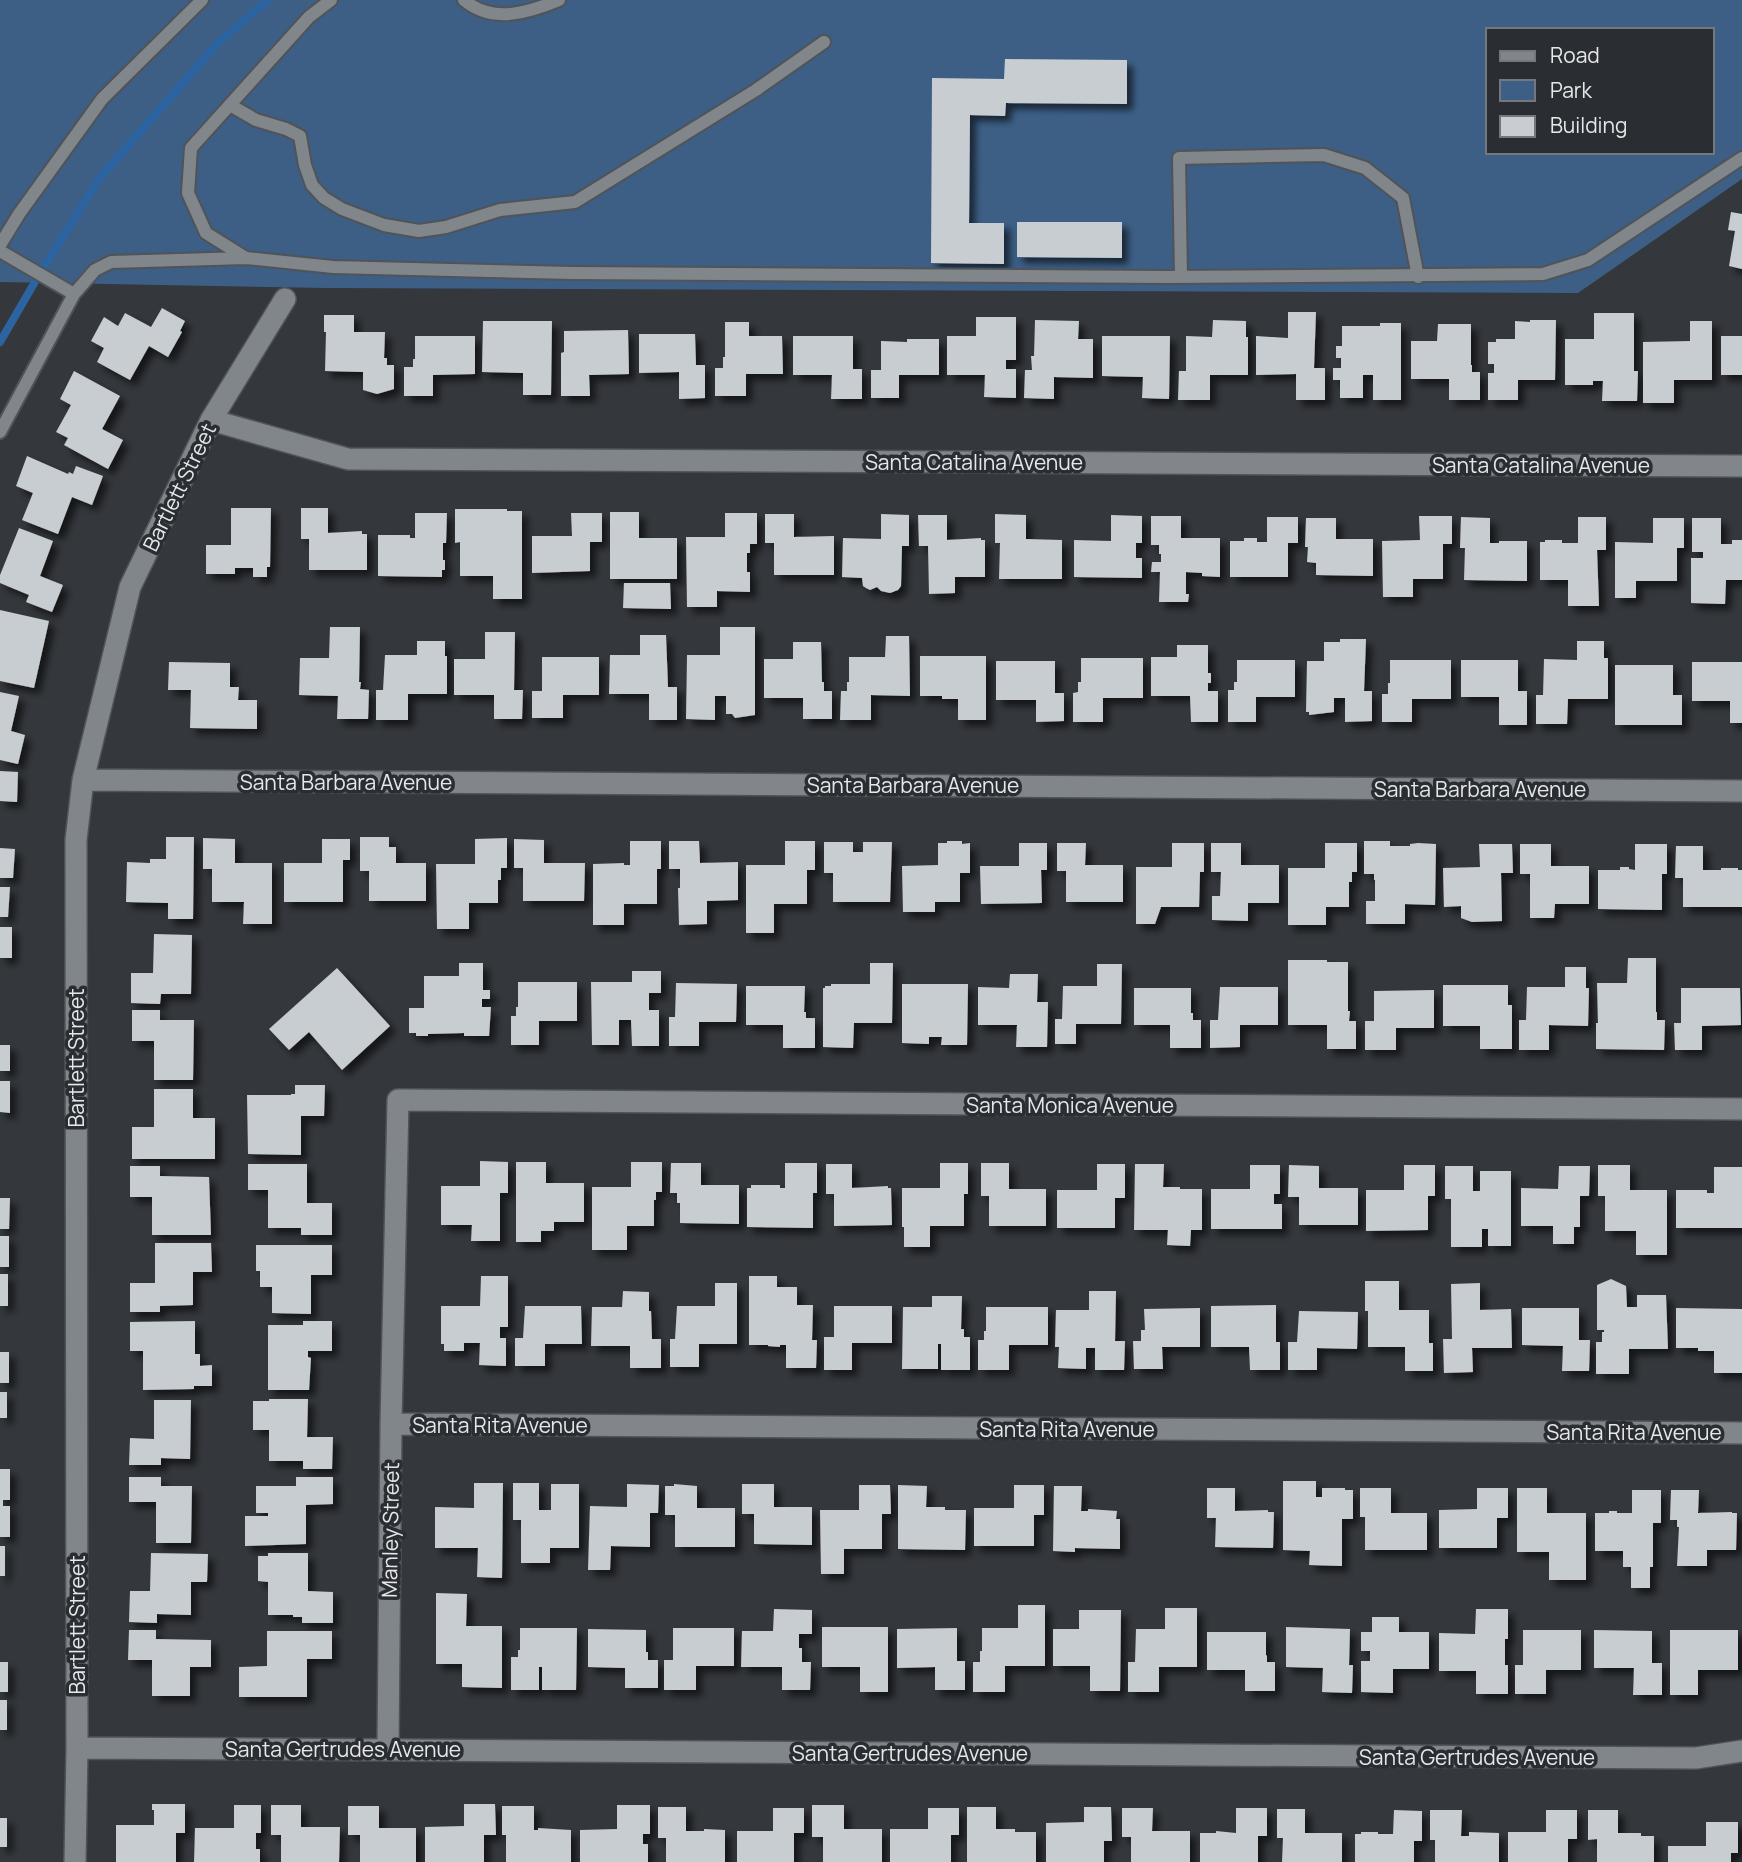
<svg xmlns="http://www.w3.org/2000/svg" width="1742" height="1862" viewBox="0 0 1742 1862" font-family="Manrope,sans-serif">
<defs>
<filter id="shadow"><feDropShadow dx="6" dy="6" stdDeviation="3.5" flood-color="#0009"/></filter>
</defs>
<rect width="100%" height="100%" fill="#34373c"/>
<!-- green -->
<path fill="#3d5f86" fill-rule="evenodd" d="M0 0H1742V179L1578 293 327 288 0 282ZM1488 30H1712V152H1488Z"/>
<g fill="none" stroke-linecap="round" stroke-linejoin="round">
<!-- stream -->
<path stroke="#2b64a1" stroke-width="8" d="M0 342 39 275 99 179 219 42 268 0"/>
</g>
<!-- building -->
<path fill="#c8cdd2" filter="url(#shadow)" d="M1005 59 1127 60V104L1006 103 1005 116 970 115 969 223H1004V264L931 263 932 78 1004 79Z
M1731 212 1742 214V269L1729 266 1735 231 1728 230Z
M1017 222H1122V258L1017 257Z
M162 308 185 321 180 331 182 332 168 357 149 346 130 380 97 362 104 348 91 341 104 317 118 326 125 313 151 327Z
M1288 312H1316L1314 368H1325V400H1296V374L1256 375V336L1288 338Z
M1594 313H1634V371H1638L1637 401H1602L1603 381H1593V385H1565V339H1594Z
M324 315H354V332H385L384 358H387V365H394V389L377 394 363 390V372L325 371 326 332H324Z
M976 317H1016V360H1006V369H1016V398L984 397 985 375H947V336H976Z
M1035 320 1079 321 1078 339H1093V378L1054 377V399L1024 398 1025 370H1032L1031 356H1034Z
M1213 320 1246 321V337H1248V375H1210V400H1178L1179 371H1186V336L1212 337Z
M1530 320H1556L1555 380H1518V400H1488V373H1494V364H1488V342H1496V339H1515V321L1530 322Z
M483 321H552L551 395H523V373L482 372Z
M1690 321H1712V380H1674V403H1643V342L1690 341Z
M725 322H749V336H782L783 374H746V396H715V368H723V357H725Z
M1380 323H1401V400H1373V375H1363V398H1340V380H1333V368H1341V358H1336V346H1342V326H1380Z
M1438 324H1471V365H1472V372H1480V400H1449V379H1411V341H1437Z
M628 330 629 374 589 375 590 396H561V353L564 352V331Z
M639 334H695L696 365H705V398L679 399V372L639 373Z
M415 336H475V374L433 375V396H404V367H413V359H415Z
M793 336H853V369H862V399H831L832 375H793Z
M1102 336H1170L1169 399 1142 398 1143 377 1102 376Z
M1721 336H1742V375H1721Z
M907 339H939V375H899V398H871V370H881V341L907 342Z
M74 371 120 396 102 429 123 440 108 469 64 445 68 438 56 432 71 405 60 399Z
M27 456 68 474 69 472 73 474 76 466 103 476 92 505 72 497 58 534 22 520 33 493 16 486Z
M231 508H271L270 567H267V577H253V568H235V574H206V545H231Z
M301 508H328V533L362 531V534H367V570H309V539H301Z
M455 509H507V511H522V599H493V576H460V542L455 543Z
M610 512H639V538H677V579H610Z
M415 513H447L446 543H443V560H445V570H442V577L378 576V535H410V538H415Z
M571 513H602V542H590V571L532 573V536H572Z
M725 513H757V544H750V553H747V572H750V592L717 591V607H687L686 537H725Z
M765 514H794V537L834 536V575H774V543H765Z
M881 514 909 515V546H902L901 586 898 590 890 593 881 591 877 587 870 590 866 588 863 586 862 578 842 577 843 538 881 539Z
M995 514 1026 515V539L1062 540V579H999L1000 543H995Z
M918 515H947V540L981 538V540H985V577H955V593L929 594 928 546H919Z
M1111 515 1142 516V543H1136V558H1142V578L1074 577V540L1111 541Z
M1151 516H1181V538H1220V577L1202 576V573L1186 572V594H1189L1188 602H1159L1160 572H1151L1152 562H1161V554H1159V545H1151Z
M1419 516H1452V544H1443V579H1413V597H1383L1382 541 1420 540Z
M1267 517H1298V543H1288V577H1230V541H1244V538H1257V542H1267Z
M1461 517 1490 518V543H1499V541H1527V581L1464 580 1465 548H1460Z
M1578 517H1606V550H1597L1599 606H1568V580H1540V542H1545V540H1562V543H1578Z
M1306 518H1336V539H1373V576L1316 575V563L1307 562 1308 547H1305Z
M1653 518H1684V548H1677V581H1636V598H1615V542L1653 543Z
M1692 518H1721V544H1732V540H1742V580H1726L1725 604 1691 603V558H1703V552H1692Z
M19 528 53 541 40 576 63 585 52 612 26 602 29 595 0 583V575Z
M624 583H670L671 609 623 608Z
M0 610 49 621 34 688 0 681Z
M330 627H360L359 682H361L360 689 369 690 368 719H337L338 696 299 695 300 658H329Z
M720 627H755V715L735 718 732 714H726V696H715V720L686 719 687 655H720Z
M485 632H515L514 690H523L522 719H494V695H454V659H485Z
M640 635H666L668 687H677V720H649V694H609L610 655H640Z
M886 636H909L910 696 871 695V720H840L841 691H847V682H849V657H885Z
M1340 639H1366L1364 691H1372V721L1345 722V698H1334V712L1309 715V712H1306L1307 661H1324V642H1340Z
M417 641H445V656H447V694H408V720H376V690H383L385 655H417Z
M1577 641H1604V658H1608V699H1568L1567 724H1536V695H1543L1544 659 1577 660Z
M793 642H821L822 682H824V691H832V719H803V698H764V659H793Z
M1177 645H1208V673H1211V683H1208V691H1218V722H1191L1190 696H1151V657H1177Z
M920 656H986V720H958V699H942V696H920Z
M542 657H599V695H563V718H532V691H542Z
M1081 658H1143V698H1103V722H1073V693L1078 692V682H1081Z
M1237 660H1295V697H1256V722H1228V690H1234V682H1237Z
M1390 660H1451V699H1412V722H1382V694H1388V683H1390Z
M1461 660H1518V691H1527V725H1499V697H1461Z
M996 661H1055V693H1064V721L1036 722V700H996Z
M169 662 230 663V687H239L238 700H257V729L190 728 191 690H168Z
M1692 662H1742V723H1730V701H1692Z
M1615 665H1673V695H1682V725H1615Z
M0 692 19 696 11 731 25 735 18 764 0 760Z
M0 771 18 772 17 802 0 801Z
M166 837H194L193 919H168V903L126 902 127 862 150 863V859H166Z
M360 837H389V847H396V863H426V901H369V871H360Z
M203 838 235 839V863H272V924H243L244 902H212V869H203Z
M507 838V868H501V880H498V903H469V929H437L436 864H475V839Z
M322 839H350V860H343V902H284V863H322Z
M514 839 544 840V863H585L584 901H523V868H514Z
M630 841H661V869H657V904H624V925H593V864L624 863V865H630Z
M669 841H699L700 863 738 862V900L707 901V924L679 925 678 888H680V869H669Z
M785 841H815V870H807V904H774V933H746V865H785Z
M947 841H962V844L970 843V873H960V902H935V912H903L902 866 938 865V843H947Z
M1364 841H1390V846H1410V844L1418 843 1436 844 1435 905 1405 904V924H1366V901H1375V880H1374V874H1364Z
M824 842H853V852H863V842H892L890 902H833V873H824Z
M1019 843H1047V870H1041L1042 903 981 904 980 866H1019Z
M1057 843H1086L1085 865H1123V902H1066V871H1057Z
M1172 843H1204V872H1200L1199 907H1161L1155 924H1136V867H1172Z
M1211 843H1241V865H1279V903H1248V921L1212 920V896H1220L1221 872H1211Z
M1325 843H1357V872H1352V882H1349V907H1326V925H1288V868H1325Z
M1479 844H1512L1513 873H1501L1502 921 1472 922 1461 918V906L1444 907 1443 868 1480 867Z
M1520 844H1551V866H1589V904H1555L1554 918H1530V874H1520Z
M1635 844H1667V874H1662V910L1598 909V870H1620V867H1629V869L1635 870Z
M1676 846H1703V870H1721V868H1738V870H1742V907H1683V878H1675Z
M0 848 15 849 13 878H0Z
M0 887H10L8 917H0Z
M0 927H12V958H0Z
M154 934 192 935 191 994H161L160 1004 131 1003V973H153Z
M1628 958H1656V1012H1657V1020H1665L1664 1050 1596 1049V1023H1598L1597 983H1627Z
M1288 960H1327V962H1348V1011H1350L1349 1021H1356V1049H1327V1025H1288Z
M459 963H483V990H490V999H482V1007H491L489 1036H464V1033L428 1034V1036H416V1033H409V1008H424V976H459Z
M870 963H893L892 1023H854L853 1048 823 1047V988H825V986H831V984H870Z
M1097 964H1122L1121 1024H1076V1044H1055V1019H1062L1063 986H1097Z
M1565 967H1586V988H1589L1588 1026 1549 1025V1050H1519V1020H1526L1527 987H1565Z
M337 968 390 1026 342 1070 309 1032 289 1050 269 1029Z
M632 971H661V993H649V1010H659V1046H632L631 1020H619V1045H592L591 982H632Z
M1010 974H1038L1037 1002H1048L1047 1047H1016L1017 1025H978V987L1009 988Z
M518 982H577V1021H539V1045H511V1016H516V1007H518Z
M676 983 737 984 736 1022H699V1046H669V1017H675Z
M902 984H968L967 1045H941L942 1037H929V1044L902 1043Z
M1443 985H1508V1005H1512V1049H1480V1026H1443Z
M746 986H805L804 1012H806V1018H815V1048H783V1025H746Z
M1220 987H1278V1025H1240V1047L1210 1048V1020H1218Z
M1134 988H1191V1013H1193V1020H1201V1048H1170V1025H1134Z
M1681 988H1740L1741 1025 1702 1026V1050H1675L1674 1023H1681Z
M1434 990V1028H1396V1050H1365V1021H1374V991Z
M132 1010H160V1020H194L193 1080H154V1041H132Z
M0 1045H10V1071H0Z
M0 1081H10V1113L0 1112Z
M295 1085H325L324 1116H301V1155L248 1154 247 1095H291V1094H295Z
M154 1089H193V1118H215V1159H132V1127H154Z
M480 1161 508 1162V1193H500V1241H471L472 1225H441V1186H480Z
M516 1162H546V1183H584V1222H554V1231H541V1242H516Z
M631 1162H662V1192H656V1200H654V1226H627V1250H592V1187H631Z
M671 1163H701V1185H739V1224L680 1223V1203H677V1193H670Z
M785 1163H817V1193H813V1228L747 1227V1188H751V1185H780V1188H785Z
M940 1163H968V1194H964V1226H930V1247H904V1227H902V1188H940Z
M981 1163H1009V1189H1046V1226H989V1196H981Z
M248 1164H307V1203H332V1235H301V1228H268V1190H248Z
M826 1164H852V1188L888 1186V1188H891L892 1225 834 1226V1194H826Z
M1097 1164H1125V1198H1115V1228H1057V1190H1097Z
M1135 1164H1164L1163 1187H1180V1189H1202V1230H1191L1190 1246 1167 1245 1168 1230H1134Z
M1250 1165H1280V1194H1274V1204H1282V1229H1211V1189H1250Z
M1289 1165 1319 1166V1188H1358V1225H1299V1197H1288Z
M1404 1165H1435V1196H1428V1230L1366 1231V1190H1404Z
M1598 1165H1630V1190H1667V1255H1636V1231H1605V1196H1598Z
M130 1166H160V1176L209 1177 211 1235H152V1197H130Z
M1445 1166H1473V1191H1480V1171H1511V1246H1488V1229H1482V1247H1451V1199H1445Z
M1559 1166H1590L1589 1196H1580V1227H1574V1244H1553V1226H1521V1188L1558 1189Z
M1714 1167H1742V1228H1676V1190H1707V1193H1714Z
M0 1198H10L9 1229H0Z
M0 1236H9V1267H0Z
M155 1243H211L212 1272H193V1305L160 1306V1312H130V1283H155Z
M256 1245H332V1275H311V1314L272 1313V1287H260V1271H256Z
M0 1274H8V1306H0Z
M481 1276H508V1327H500V1338H506V1366L479 1365 480 1343H464V1351H444V1344H441V1306H480Z
M749 1276H777V1287H797V1305H813L812 1340H817L816 1368H786V1345H780V1347L768 1346V1345H749Z
M1611 1279 1626 1286 1627 1307H1637V1295H1666L1668 1349H1629V1374H1596V1342H1602V1332H1604V1330H1597V1285Z
M1365 1281H1399V1310H1429V1343H1433V1371H1405V1347H1368V1311H1365Z
M715 1283H737V1344H699V1367H670V1339H675L677 1306H715Z
M1480 1283V1310L1511 1309 1512 1348H1472L1473 1372 1444 1373 1443 1339H1452L1451 1284Z
M623 1291 649 1292V1311H651L652 1339H661V1368H630V1346H591L592 1307H622Z
M1089 1291H1116L1115 1341H1125L1124 1370H1095V1348H1086V1369L1058 1368 1059 1347H1055L1056 1310H1089Z
M932 1296H962L961 1329H964V1337H970V1370H941V1344H938V1369H902L903 1307H932Z
M1276 1305V1342H1280V1370H1250L1249 1347H1211V1306Z
M525 1306H581L582 1344H545V1366H515V1338H523Z
M834 1306H892V1343H852V1370H824V1337H834Z
M986 1307H1048V1345H1009V1370H978V1340H984V1331H986Z
M1200 1308V1347H1162L1163 1369H1134L1133 1341H1141V1330H1145L1144 1309Z
M1522 1308H1579V1340H1590L1589 1371H1562L1563 1346 1522 1345Z
M1676 1308 1742 1309V1373H1714V1351H1698V1348H1676Z
M1299 1311 1358 1312 1357 1349 1317 1348V1370H1288V1342H1297Z
M195 1321V1354H200V1366L212 1365V1386H194V1389L143 1390V1351H130V1322Z
M303 1321H332V1351H308V1357L311 1358 309 1390H268V1325H303Z
M0 1352H9V1383H0Z
M0 1392H7V1418H0Z
M269 1399H308L307 1437H333L332 1469H303V1461H269V1430H253V1401H269Z
M154 1400H191L190 1459 161 1458V1465H129L130 1438 154 1439Z
M0 1469H10V1500H3V1506H10V1537H0Z
M129 1477H161V1486H192L191 1543H156V1502H129Z
M296 1477H333V1504L306 1505V1544L245 1546V1516H268V1513H256V1486H296Z
M1283 1481H1316V1497H1322V1488H1345V1490H1353V1519H1342V1566L1309 1565 1310 1551 1283 1550Z
M474 1483H503L502 1578 477 1577 478 1548H435V1507L474 1508Z
M513 1483H539V1510H551V1484H579V1548H550V1563H521V1520H513Z
M627 1484 659 1485 658 1513H650V1547L611 1546 610 1570H588L590 1506 627 1507Z
M674 1484 697 1486V1508H735V1547H675V1515H665V1486H674Z
M742 1484H774V1507H812V1545L754 1544V1514H742Z
M859 1485H890L891 1514H882V1549H844V1574H821L820 1510H859Z
M898 1485 927 1486 926 1507H945V1510H966L965 1550 898 1549Z
M1014 1485H1044V1515H1034V1546H974V1508H1014Z
M1054 1486H1082L1081 1511H1088V1509L1117 1511 1116 1519H1120V1549L1075 1548V1552L1053 1551Z
M1207 1488H1235V1511L1268 1510V1512H1274L1273 1548 1215 1547 1216 1518H1207Z
M1360 1488H1391V1513H1427V1550H1365V1517H1360Z
M1477 1488H1508V1518H1497V1548H1439V1510L1477 1509Z
M1517 1488H1547V1513H1586V1580H1549V1552H1517Z
M1632 1490H1661V1523H1653V1567H1650V1588H1631V1567H1623V1551H1595V1513H1609V1511H1617V1513H1632Z
M1671 1490H1699L1698 1513 1732 1512V1513H1737L1736 1550H1707V1566H1677L1679 1527H1677V1520H1670Z
M0 1546H5V1576H0Z
M151 1553 208 1554 207 1582H191V1615L157 1614V1623L129 1622 130 1591H150Z
M268 1553H308V1591L333 1592V1623H302V1617H293V1615H268V1582L258 1581V1556H268Z
M436 1593 467 1594 466 1626H502V1688L462 1687V1664H436Z
M1018 1605H1045V1666H1005V1692H973V1662H980V1651H982V1628H1018Z
M1165 1608H1197V1667H1159V1692H1128V1662H1135L1136 1629H1165Z
M774 1609 812 1610V1634H799V1648H802V1662H811L810 1690H782V1667H741L742 1631H773Z
M1476 1609H1508V1639H1505V1665H1508V1694H1476V1671H1439V1633L1475 1634Z
M1079 1610H1121L1120 1691H1090V1666H1053V1629H1079Z
M1372 1617H1399V1632H1429V1669H1393V1693L1361 1692V1661H1370V1651H1361V1632H1372Z
M822 1627H888V1692H860V1667H822Z
M1286 1627 1350 1629 1349 1665H1353L1352 1693 1322 1692 1323 1668 1286 1667Z
M520 1628H577L576 1690H542V1667H539V1690H511V1657H518V1650H520Z
M673 1628H734V1666H696V1690H664V1660H673Z
M957 1628V1661H965V1690H935V1667L897 1668V1629Z
M588 1629 646 1630V1652H648V1660H658V1688H625V1668L588 1667Z
M129 1630H156V1639L211 1640V1667H190V1696H152V1660H128Z
M1523 1630H1581V1670H1546V1694H1515V1665H1523Z
M1594 1630 1652 1631V1663H1662V1695H1633L1634 1668H1594Z
M1670 1630H1738V1670H1698V1695H1670Z
M267 1631H332V1659H307V1697H239V1667L267 1666Z
M1207 1632H1266V1655L1267 1656V1662H1275V1691H1245V1670H1207Z
M0 1662H8V1692H0Z
M0 1700H7V1730H0Z
M152 1804H185V1833H176V1862H116V1825H154V1810H152Z
M464 1804H495L496 1835H484V1862H425V1827L464 1826Z
M234 1805H261V1833H256V1849H260V1862H194L195 1828H234Z
M271 1805H301V1827H340L339 1862H281V1835H271Z
M617 1805H650V1834H643V1844H648V1862H580V1830L617 1829Z
M812 1805H844V1829H882V1862H823V1837H812Z
M348 1806H379V1828H416V1862H360V1835H348Z
M502 1806H534V1830H538V1828L571 1830V1862H506V1835H502Z
M658 1807H686V1831H704V1829L725 1830V1862H666V1838H658Z
M967 1807H996V1829H1015V1832H1036V1862H967Z
M1084 1807H1111L1112 1841H1104V1862H1046V1823L1084 1822Z
M773 1808H804V1833H794V1862H737V1831H773Z
M928 1808H959V1835H951V1862H890V1829H928Z
M1122 1808H1153L1152 1831H1190V1862H1131V1837H1122Z
M1236 1808H1267V1836H1258V1862H1200V1833H1216V1831L1236 1833Z
M1277 1809H1305V1833H1342V1862H1282L1283 1838H1277Z
M1394 1810 1422 1811V1841H1414V1862H1355V1834H1361V1832H1378V1834H1393Z
M1430 1810H1462L1461 1836H1469V1832L1499 1833V1862H1435V1840H1430Z
M1546 1810H1577V1839H1568V1862H1508V1832H1546Z
M1588 1810H1618V1833H1641V1836H1654V1862H1597V1839L1588 1840Z
M0 1818H7V1847H0Z
M1706 1822H1738V1853H1731V1862H1668V1846H1706Z"/>
<g fill="none" stroke-linecap="round" stroke-linejoin="round">
<!-- service casing -->
<g stroke="#505357" stroke-width="16">
<path id="service" d="M331 0 309 17 191 148 188 193 206 233 246 258 333 267 572 273 1167 277 1543 274 1588 260 1742 158
M464 0C492 24 528 13 559 0
M230 105 256 120 286 129 300 136 305 165 312 185 324 198 342 209 384 225 419 231 446 227 500 210 575 202 756 90 824 42
M0 245 19 214 102 99 202 0
M0 251 74 294
M1181 277 1179 158 1324 155 1365 168 1403 198 1418 277
M0 432 74 294 95 270 111 262 246 258"/>
</g>
<!-- minor casing -->
<g stroke="#505357" stroke-width="24">
<path id="minor" d="M211 420 348 459 1742 466
M83 780 1742 791
M391 1424 1742 1433
M77 1748 1696 1758 1742 1751
M388 1749 391 1424 398 1100 1742 1109
M75 1862 77 1748 76 840 83 780 130 587 211 420 285 299"/>
</g>
<!-- service -->
<use href="#service" stroke="#81868b" stroke-width="12"/>
<!-- minor -->
<use href="#minor" stroke="#81868b" stroke-width="21"/>
</g>
<g text-anchor="middle" dominant-baseline="central" stroke-width="7" stroke-linejoin="round" paint-order="stroke">
<!-- street labels -->
<g font-size="21" fill="#e5e7ea" stroke="#2a2d32">
<text x="974" y="462">Santa Catalina Avenue</text>
<text x="1541" y="465">Santa Catalina Avenue</text>
<text transform="translate(179 487) rotate(-64)">Bartlett Street</text>
<text x="346" y="782">Santa Barbara Avenue</text>
<text x="913" y="785">Santa Barbara Avenue</text>
<text x="1480" y="789">Santa Barbara Avenue</text>
<text transform="translate(76 1058) rotate(-90)">Bartlett Street</text>
<text x="1070" y="1105">Santa Monica Avenue</text>
<text x="500" y="1425">Santa Rita Avenue</text>
<text x="1067" y="1429">Santa Rita Avenue</text>
<text x="1634" y="1432">Santa Rita Avenue</text>
<text transform="translate(390 1530) rotate(-89)">Manley Street</text>
<text transform="translate(77 1625) rotate(-90)">Bartlett Street</text>
<text x="343" y="1749">Santa Gertrudes Avenue</text>
<text x="910" y="1753">Santa Gertrudes Avenue</text>
<text x="1477" y="1757">Santa Gertrudes Avenue</text>
</g>
</g>
<!-- legend -->
<rect x="1486" y="28" width="228" height="126" fill="#2a2d32" stroke="#75777c" stroke-width="2"/>
<rect x="1500" y="51" width="35" height="10" fill="#81868b" stroke="#75777c" stroke-width="2"/>
<text x="1550" y="63" font-size="21" fill="#e5e7ea">Road</text>
<rect x="1500" y="80" width="35" height="21" fill="#3d5f86" stroke="#75777c" stroke-width="2"/>
<text x="1550" y="98" font-size="21" fill="#e5e7ea">Park</text>
<rect x="1500" y="116" width="35" height="21" fill="#c8cdd2" stroke="#75777c" stroke-width="2"/>
<text x="1550" y="133" font-size="21" fill="#e5e7ea">Building</text>
</svg>
